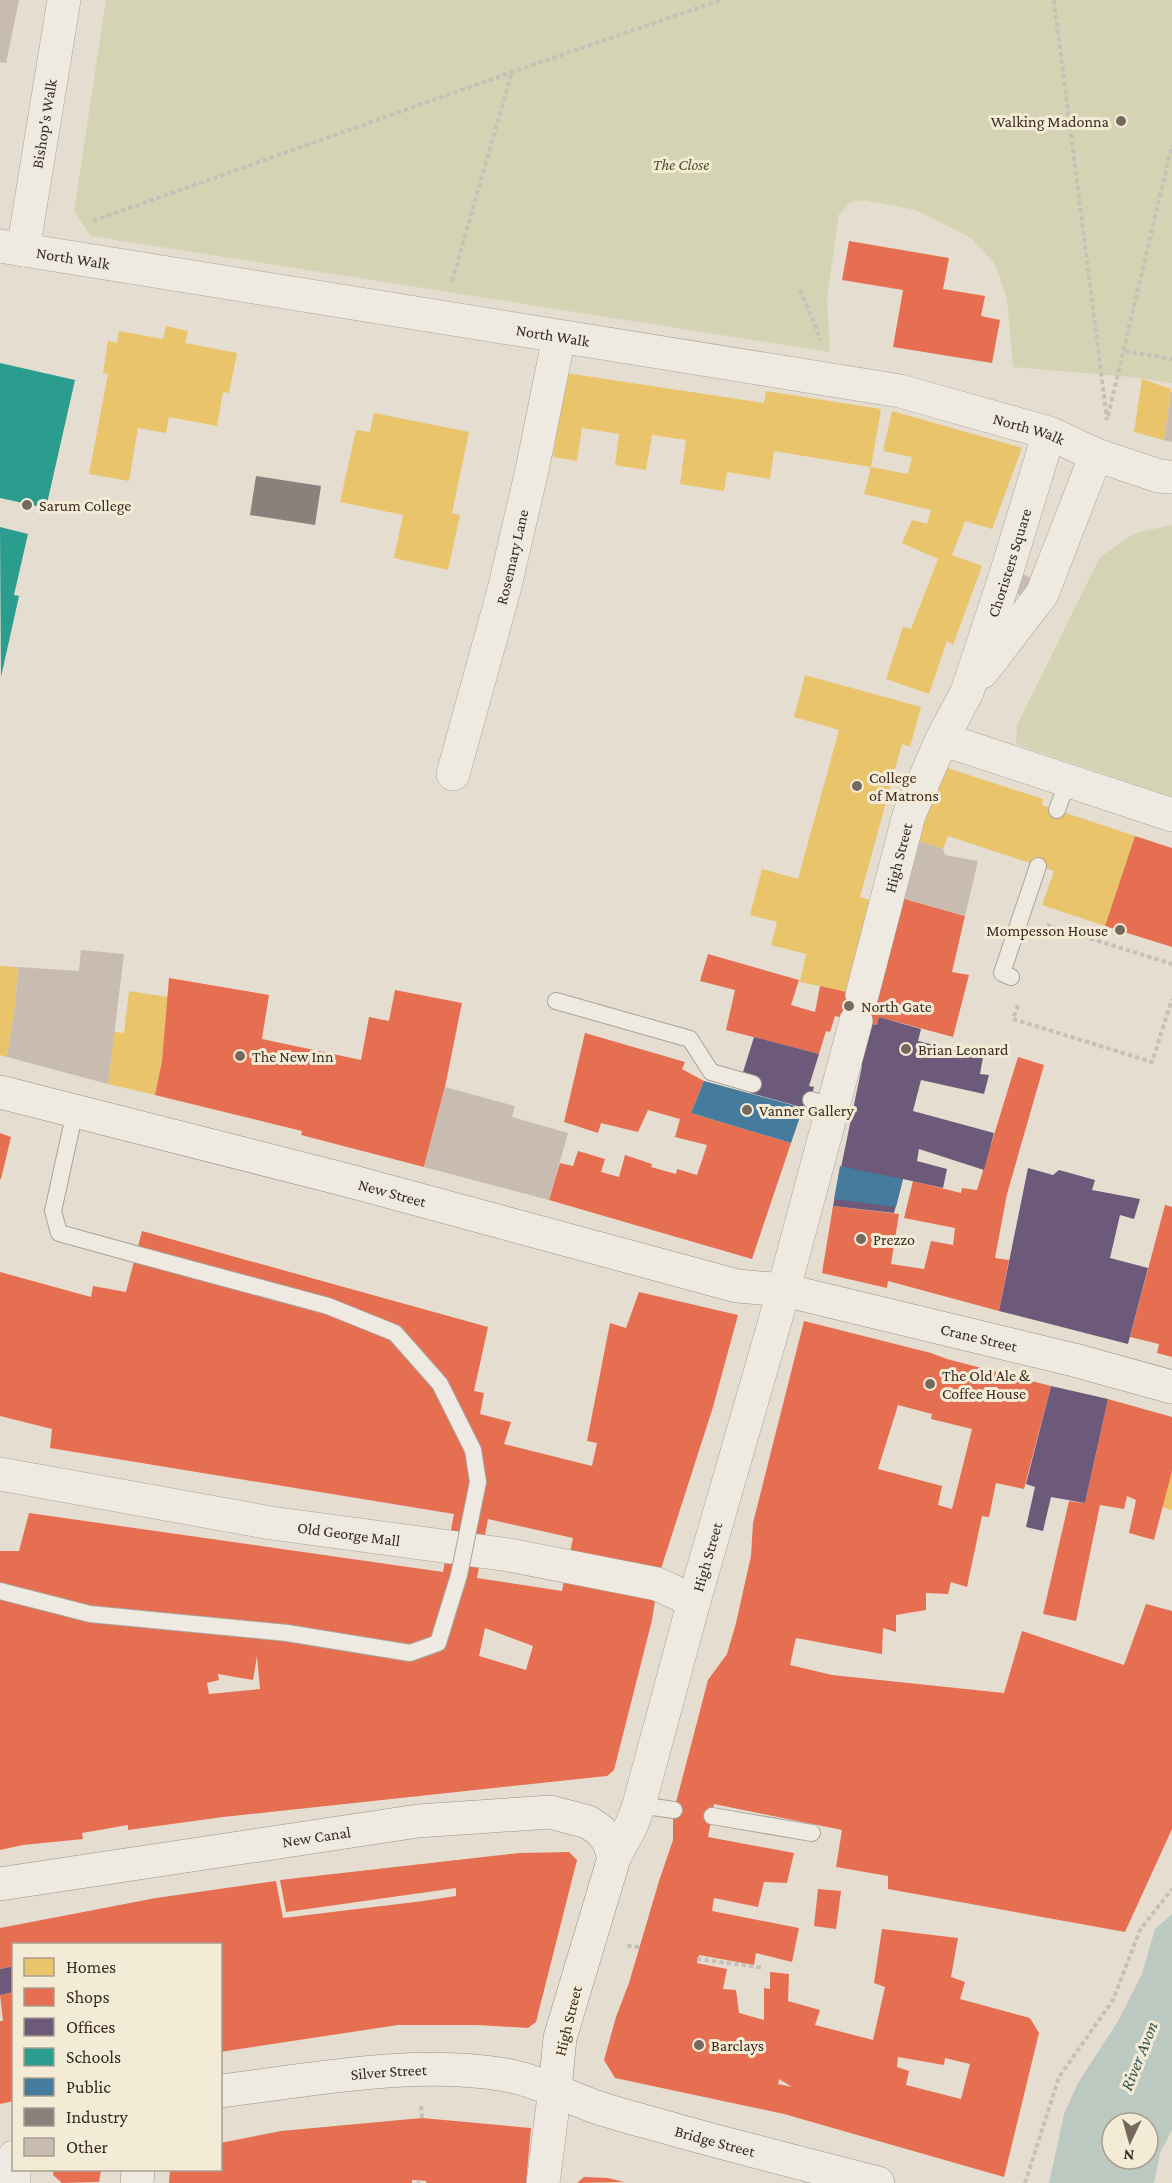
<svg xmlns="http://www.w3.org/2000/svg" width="1172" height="2183" viewBox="0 0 1172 2183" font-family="'Crimson Pro',serif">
<rect width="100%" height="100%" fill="#e5ddd0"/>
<!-- green -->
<path fill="#d4d3b3" d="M106 0H1172V383L1131 377 1013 367 1007 299 995 264 971 238 916 210 864 200 851 202 839 214 827 298 830 352 91 236 74 212Z
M1172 525V797L1016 744 1017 725 1100 557 1135 533Z"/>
<!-- water -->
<path fill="#bbc9c0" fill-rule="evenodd" d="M1172 1914V2130L1160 2153 1154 2183H1049L1064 2114 1078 2083 1117 2023 1142 1974 1155 1929ZM1112 2123H1148V2159H1112Z"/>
<!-- homes -->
<path fill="#e9c46a" d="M166 326 188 331 185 343 237 353 229 393 223 392 217 426 169 417 166 433 138 428 129 481 89 474 108 374 103 373 108 341 117 343 119 331 163 339Z
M566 373 764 403 766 391 881 409 871 467 774 451 770 479 727 472 724 491 680 484 686 440 652 435 646 470 615 465 619 434 582 428 577 461 553 457Z
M1142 379 1171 389 1164 440 1134 432Z
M892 411 1022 448 992 529 965 521 952 555 982 566 953 645 947 641 929 694 886 679 903 627 911 629 938 559 902 543 912 520 927 524 931 510 864 494 871 467 908 474 912 457 883 451Z
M374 413 469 432 452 513 460 515 448 570 394 558 403 515 340 502 356 430 370 432Z
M805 675 921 707 910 747 902 744 860 897 870 900 847 992 800 982 806 954 771 945 777 922 750 915 762 869 798 879 839 730 794 717Z
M938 765 1043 799 1042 805 1135 836 1105 926 1042 905 1054 871 948 836 943 849 913 839Z
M0 966 18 967 15 1007 7 1057 0 1055Z
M129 991 168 997 162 1061 155 1095 108 1084 114 1032 124 1033Z
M1171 1473H1172V1510L1161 1507Z"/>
<!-- shops -->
<path fill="#e76f51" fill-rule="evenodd" d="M849 241 949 258 943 289 985 296 981 316 1000 320 992 363 893 347 903 290 842 280Z
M1135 836 1172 848V947L1105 926Z
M898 897 965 916 952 972 969 975 953 1037 879 1017 877 1025 835 1016 830 1032 826 1031 819 1054 726 1030 735 990 700 981 708 954 799 980 791 1005 815 1012 820 986 847 992Z
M169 978 269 995 262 1039 361 1060 369 1017 389 1021 395 990 462 1003 445 1087 424 1167 301 1135 302 1131 155 1095 162 1061Z
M585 1033 685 1062 682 1069 704 1081 691 1113 791 1143 752 1259 549 1200 560 1163 573 1166 578 1151 605 1159 601 1172 619 1177 625 1155 652 1164 651 1167 676 1174 677 1169 697 1175 707 1145 675 1137 680 1119 648 1110 638 1132 601 1123 598 1133 564 1122Z
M1018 1057 1044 1065 1007 1194 995 1258 1009 1260 999 1311 888 1281 887 1288 822 1273 833 1206 899 1214 891 1264 924 1269 931 1241 953 1245 955 1228 904 1218 913 1181 961 1193 962 1188 977 1190Z
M0 1133 11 1137 1 1179H0Z
M1165 1205 1172 1207V1357L1157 1353 1159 1344 1130 1337Z
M142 1231 488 1327 474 1391 484 1393 480 1414 511 1422 504 1444 592 1466 597 1443 587 1441 610 1323 626 1328 639 1292 738 1315 713 1407 659 1575 652 1620 614 1770 607 1776 223 1817 128 1830V1825L82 1833 83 1839 23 1845 0 1850V1551H19L29 1513 443 1572 454 1514 50 1448 52 1429 0 1416V1272L91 1297 93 1286 126 1292ZM488 1519 573 1538 562 1591 477 1578ZM485 1628 533 1646 526 1670 479 1656ZM257 1656 260 1689 209 1694 207 1683 219 1680 218 1674 253 1680Z
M804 1321 931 1353 947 1359 1051 1386 1024 1489 996 1483 989 1517 982 1516 967 1587 951 1582 948 1594 926 1593V1610L896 1615V1632L883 1628 882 1654 796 1638 790 1665 832 1675 1004 1693 1022 1631 1124 1665 1146 1604 1172 1611V1829L1125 1932 888 1889V1876L836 1867 842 1830 714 1804 708 1837 794 1853 787 1883 764 1882 758 1907 714 1898 712 1911 799 1928 792 1962 756 1953 754 1965 699 1955 697 1963 727 1969 723 1989 736 1990 739 2013 764 2020V1988L770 1989V1972L789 1974 788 2001 820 2010 815 2025 873 2040 885 1987 874 1983 882 1929 958 1938 951 1977 965 1982 960 1999 1030 2018 1039 2033 1004 2177 784 2114 615 2078 604 2060 616 2017 629 1983 659 1881 673 1840V1814L708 1680 727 1654 736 1623 751 1556 753 1523ZM898 1405 932 1414 931 1419 972 1429 952 1509 938 1505 942 1486 878 1469ZM898 2057 944 2065 945 2058 970 2064 961 2099 906 2085 909 2071 897 2067ZM779 2079 792 2087 778 2084Z
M1108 1399 1172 1417V1471L1154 1540 1129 1533 1136 1500 1127 1496 1124 1509 1100 1505 1076 1621 1043 1614 1069 1501 1085 1503Z
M569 1852 577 1860 536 2022 528 2028 477 2025H398L220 2052V1944H14V1966L0 1969V1928L156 1898 276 1881 283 1918 423 1901 456 1896V1888L286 1912 280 1880 519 1853Z
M818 1889 841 1891 836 1929 814 1926Z
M14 1992V2101L0 2104V2021H3L0 1995Z
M422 2118 531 2128 526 2183H426V2181L412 2180V2183H169L170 2170H220V2143L281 2131Z
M54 2170H101L99 2182 62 2183 53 2175Z
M584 2177 608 2178 624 2182 577 2183Z"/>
<!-- offices -->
<path fill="#6d597a" d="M879 1017 921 1029 918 1041 983 1057 980 1074 989 1075 984 1094 921 1080 913 1111 994 1133 984 1170 919 1149 917 1161 947 1169 943 1188 903 1179 894 1213 833 1206 862 1066 858 1065 867 1023 877 1025Z
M754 1037 819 1054 809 1086 814 1087 808 1109 750 1093 756 1076 743 1072Z
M1028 1168 1053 1175 1059 1170 1095 1180 1092 1190 1140 1199 1134 1219 1120 1215 1110 1258 1148 1268 1128 1344 999 1311Z
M1051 1386 1108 1399 1085 1503 1051 1497 1043 1531 1026 1527 1035 1487 1026 1484Z
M14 1966V1992L0 1995V1969Z"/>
<!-- schools -->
<path fill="#2a9d8f" d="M0 363 75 380 46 508 0 498Z
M0 527 28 534 14 595 19 596 1 677Z"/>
<!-- public -->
<path fill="#457b9d" d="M704 1081 803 1108 791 1143 691 1113Z
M840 1166 903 1179 896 1207 834 1199Z"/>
<!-- industry -->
<path fill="#8a817c" d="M256 476 321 486 315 525 250 515Z"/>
<!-- building -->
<path fill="#c8bcb1" d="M0 0H19L6 63 0 62Z
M1171 392H1172V442L1164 440Z
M1020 573 1033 579 1025 597 1012 592Z
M913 839 943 849 945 855 978 861 965 916 898 897Z
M81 950 124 954 108 1084 7 1057 15 1007 18 967 79 971Z
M445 1087 515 1106 512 1117 568 1133 549 1200 424 1167Z"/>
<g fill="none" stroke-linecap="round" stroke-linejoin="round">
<!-- lane casing -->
<g stroke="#aaa399" stroke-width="18">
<path id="lane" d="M1057 810 1068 780
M1011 977 1002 973 1038 866
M556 1001 690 1039 711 1072 753 1084
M811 1100 833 1106
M75 1111 53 1211 59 1233 135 1254
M0 1591 90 1614 287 1633 410 1653 438 1643 459 1575
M639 1805 674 1810
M712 1816 812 1833"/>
</g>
<!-- street casing -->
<g stroke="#aaa399" stroke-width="34">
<g id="street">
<path id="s1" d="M0 246 900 391 1049 433 1096 455 1159 476 1172 477"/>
<path id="s2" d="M23 250 64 0"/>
<path d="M982 672 1042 594 1096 455"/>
<path d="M942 739 1172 815"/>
<path id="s3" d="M453 774 504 590 532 470 559 337"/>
<path id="s4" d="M862 995 909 815 942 739 967 692 1006 574 1049 433"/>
<path id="s5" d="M0 1474 271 1523 509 1555 657 1584 694 1601"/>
<path id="s6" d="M614 1858 632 1824 639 1805 694 1601 777 1314 856 1021"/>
<path d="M14 2157V2183"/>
<path d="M543 2183 555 2089"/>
</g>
</g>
<!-- secondary casing -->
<g stroke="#9a9288" stroke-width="34">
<g id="secondary">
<path id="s7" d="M0 1092 350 1181 737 1286 784 1290 1074 1360 1172 1387"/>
<path id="s8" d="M0 1884 418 1821 550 1812 588 1822 601 1831 609 1842 614 1858 560 2038 555 2089"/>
<path id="s9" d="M220 2091C311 2080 416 2059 506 2075 538 2081 566 2096 596 2107 623 2116 652 2123 679 2131 745 2149 811 2166 878 2183"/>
<path d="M137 2183 138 2170"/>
</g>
</g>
<!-- path -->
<path stroke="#c6c0b8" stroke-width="4" stroke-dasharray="4.5 3" stroke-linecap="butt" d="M1054 0 1107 420
M93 221 512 72 721 0
M452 281 512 72
M800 290 821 340
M1125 351 1172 359
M1108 416 1172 145
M1047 925 1172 964
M1018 1005 1013 1019 1152 1062 1172 999
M627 1946 640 1947
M697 1959 764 1968
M421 2106 422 2118
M418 2183 419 2181
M1025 2183 1059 2077 1113 2000 1140 1930 1172 1889"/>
<!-- lane -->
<use href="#lane" stroke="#eee9e1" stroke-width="16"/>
<!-- street -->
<use href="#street" stroke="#eee9e1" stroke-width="33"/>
<!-- secondary -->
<use href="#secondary" stroke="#eee9e1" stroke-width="33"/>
<!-- lane-bridge casing -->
<g stroke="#aaa399" stroke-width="18" stroke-linecap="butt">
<path id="lane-bridge" d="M135 1254 328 1306 395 1333 440 1384 473 1450 478 1482 459 1575"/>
</g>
<!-- lane-bridge -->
<use href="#lane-bridge" stroke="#eee9e1" stroke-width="16"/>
</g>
<!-- markers -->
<g fill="#75695e" stroke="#f4ebd7" stroke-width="2">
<circle cx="1121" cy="121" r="6"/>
<circle cx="27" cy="505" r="6"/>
<circle cx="857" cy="786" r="6"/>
<circle cx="1120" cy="930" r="6"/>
<circle cx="849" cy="1006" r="6"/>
<circle cx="906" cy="1049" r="6"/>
<circle cx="240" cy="1056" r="6"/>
<circle cx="747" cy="1110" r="6"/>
<circle cx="861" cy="1239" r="6"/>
<circle cx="930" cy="1384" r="6"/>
<circle cx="699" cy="2045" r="6"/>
</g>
<g text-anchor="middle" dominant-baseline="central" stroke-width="6" stroke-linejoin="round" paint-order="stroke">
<!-- poi labels -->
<g font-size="16" fill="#392b21" stroke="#f4ebd7" text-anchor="start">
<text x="1109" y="121" text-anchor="end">Walking Madonna</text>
<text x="39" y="505">Sarum College</text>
<text x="869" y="777">College<tspan x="869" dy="18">of Matrons</tspan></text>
<text x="1108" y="930" text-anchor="end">Mompesson House</text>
<text x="861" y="1006">North Gate</text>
<text x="918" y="1049">Brian Leonard</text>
<text x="252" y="1056">The New Inn</text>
<text x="759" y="1110">Vanner Gallery</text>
<text x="873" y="1239">Prezzo</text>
<text x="942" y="1375">The Old Ale &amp;<tspan x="942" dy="18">Coffee House</tspan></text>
<text x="711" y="2045">Barclays</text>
</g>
<!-- street labels -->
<g font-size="16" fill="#392b21" stroke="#f4ebd7">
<text stroke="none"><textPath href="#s2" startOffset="128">Bishop's Walk</textPath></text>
<text stroke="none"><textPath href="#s1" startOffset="74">North Walk</textPath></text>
<text stroke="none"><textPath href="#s1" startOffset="560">North Walk</textPath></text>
<text stroke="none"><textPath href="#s1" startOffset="1046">North Walk</textPath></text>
<text stroke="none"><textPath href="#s3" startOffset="225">Rosemary Lane</textPath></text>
<text stroke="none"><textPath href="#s4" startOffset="458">Choristers Square</textPath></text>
<text stroke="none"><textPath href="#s4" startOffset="142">High Street</textPath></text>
<text stroke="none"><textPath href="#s7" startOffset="405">New Street</textPath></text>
<text stroke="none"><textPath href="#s7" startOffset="1010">Crane Street</textPath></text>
<text stroke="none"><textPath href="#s5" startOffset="354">Old George Mall</textPath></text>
<text stroke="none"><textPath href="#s6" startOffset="316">High Street</textPath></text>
<text stroke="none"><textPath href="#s8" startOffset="320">New Canal</textPath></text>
<text transform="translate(568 2021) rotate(-76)">High Street</text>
<text stroke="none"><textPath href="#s9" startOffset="170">Silver Street</textPath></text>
<text stroke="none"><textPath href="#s9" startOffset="507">Bridge Street</textPath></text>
</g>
<!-- park labels -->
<g font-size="16" font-style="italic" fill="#4b5428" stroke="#f4ebd7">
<text x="681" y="164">The Close</text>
</g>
<!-- water labels -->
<g font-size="18" font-style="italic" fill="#315854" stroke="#f4ebd7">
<text transform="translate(1139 2056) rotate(-68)">River Avon</text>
</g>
</g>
<!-- legend -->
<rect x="12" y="1943" width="210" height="228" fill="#f4ebd7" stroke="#a99e8e" stroke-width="1.5"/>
<rect x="24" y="1958" width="30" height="18" fill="#e9c46a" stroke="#a99e8e" stroke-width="1.5"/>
<text x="66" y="1973" font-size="18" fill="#392b21">Homes</text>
<rect x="24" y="1988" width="30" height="18" fill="#e76f51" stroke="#a99e8e" stroke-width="1.5"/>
<text x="66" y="2003" font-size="18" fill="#392b21">Shops</text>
<rect x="24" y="2018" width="30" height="18" fill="#6d597a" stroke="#a99e8e" stroke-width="1.5"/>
<text x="66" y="2033" font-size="18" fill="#392b21">Offices</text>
<rect x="24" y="2048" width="30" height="18" fill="#2a9d8f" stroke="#a99e8e" stroke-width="1.5"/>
<text x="66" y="2063" font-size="18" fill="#392b21">Schools</text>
<rect x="24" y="2078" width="30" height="18" fill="#457b9d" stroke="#a99e8e" stroke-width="1.5"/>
<text x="66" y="2093" font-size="18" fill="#392b21">Public</text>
<rect x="24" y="2108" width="30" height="18" fill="#8a817c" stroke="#a99e8e" stroke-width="1.5"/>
<text x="66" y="2123" font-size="18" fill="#392b21">Industry</text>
<rect x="24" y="2138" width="30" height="18" fill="#c8bcb1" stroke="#a99e8e" stroke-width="1.5"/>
<text x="66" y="2153" font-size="18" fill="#392b21">Other</text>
<!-- north arrow -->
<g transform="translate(1130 2141) rotate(185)"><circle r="28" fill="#f4ebd7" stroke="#a99e8e" stroke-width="1.5"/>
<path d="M0-4.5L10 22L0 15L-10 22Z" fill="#75695e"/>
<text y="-9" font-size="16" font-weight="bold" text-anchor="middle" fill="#392b21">N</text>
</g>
</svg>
